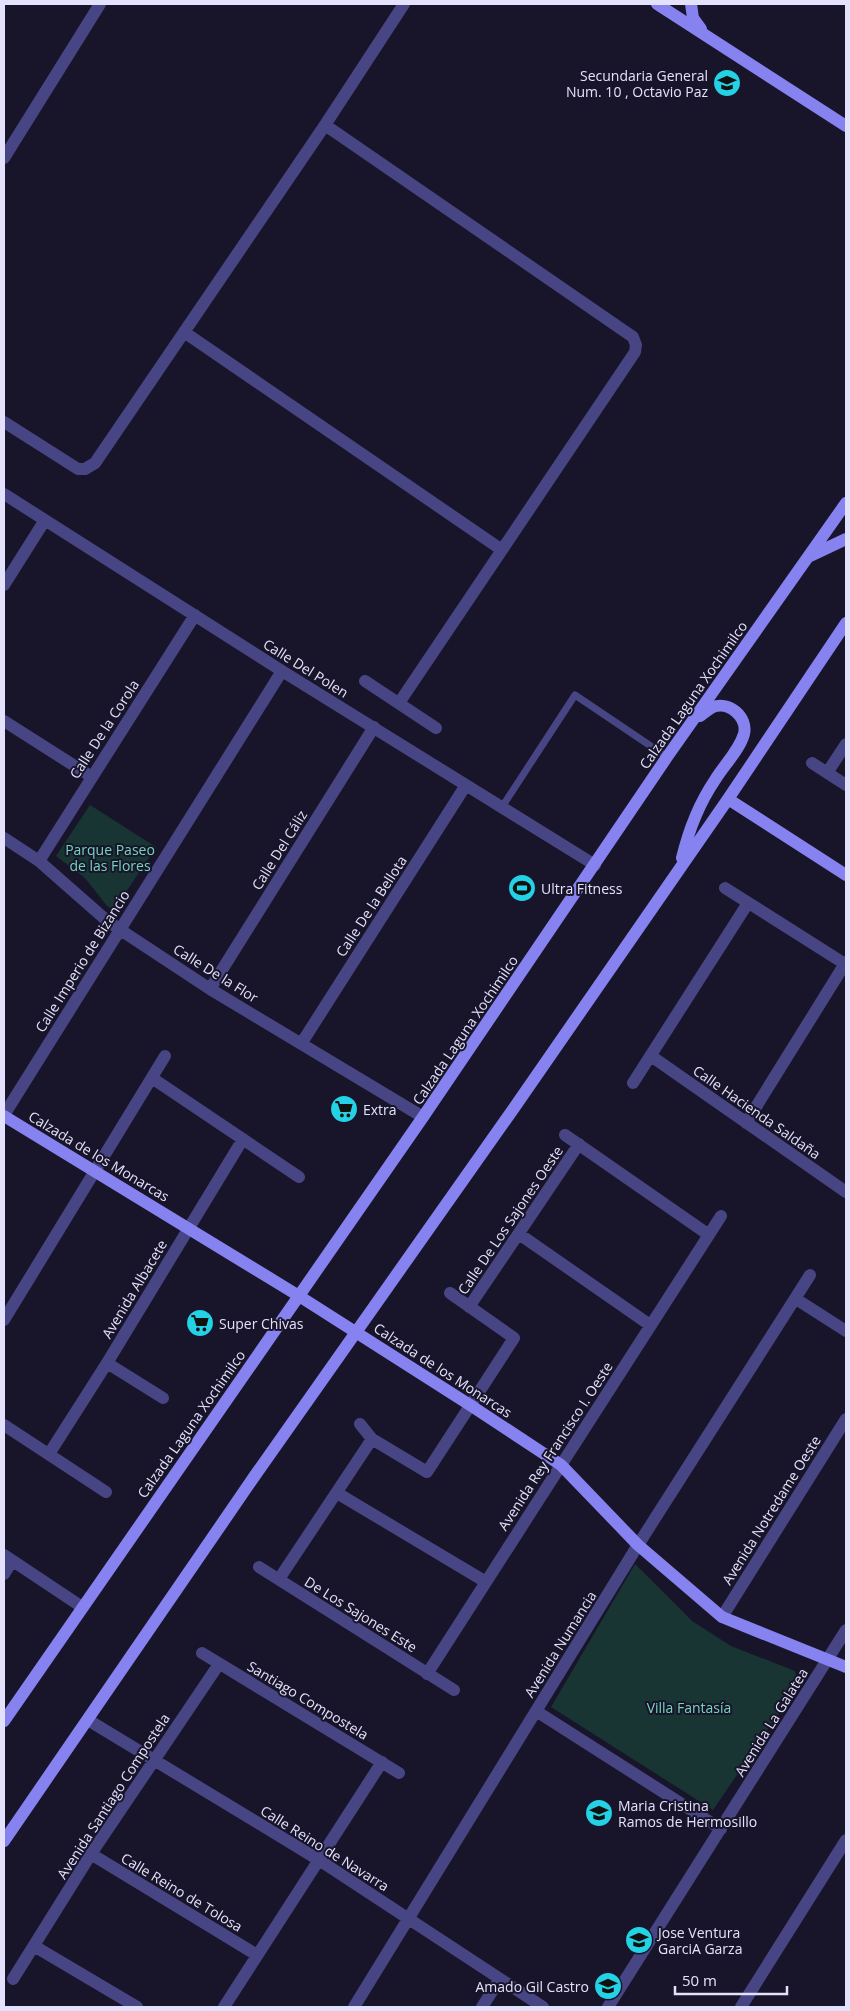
<svg xmlns="http://www.w3.org/2000/svg" width="850" height="2011" viewBox="0 0 850 2011" font-family="'Open Sans',sans-serif">
<rect width="100%" height="100%" fill="#18152a"/>
<!-- green -->
<path fill="#183433" d="M90 805 156 847 114 910 107 906 85 878 56 856Z
M635 1564 692 1621 731 1646 795 1671 799 1684 713 1810 551 1707Z"/>
<g fill="none" stroke-linecap="round" stroke-linejoin="round">
<!-- lane -->
<path stroke="#484584" stroke-width="7" d="M502 807 575 695 667 757"/>
<!-- street -->
<path stroke="#484584" stroke-width="12" d="M325 125 633 337 636 345 635 352 399 703
M4 158 100 4
M184 332 502 550
M4 422 78 469H85L95 463 325 125 404 4
M4 494 282 671 595 865
M4 585 45 520
M365 681 436 728
M4 721 92 777
M812 763 846 785
M827 773 846 744
M4 838 39 861 105 919 119 929 210 989 423 1117
M39 861 195 615
M725 888 845 964
M210 989 374 727
M301 1044 466 785
M651 1056 846 1192
M152 1078 299 1177
M633 1083 748 903
M4 1115 282 671
M746 1123 846 962
M565 1135 709 1235
M519 1234 650 1325
M796 1299 846 1331
M469 1307 579 1144
M4 1320 165 1056
M107 1363 163 1398
M360 1424 372 1439 427 1472 514 1338 450 1293
M4 1425 106 1492
M49 1454 107 1363 243 1139
M337 1493 486 1582
M4 1555 82 1607
M259 1567 454 1690
M4 1574 12 1561
M279 1579 372 1439
M722 1617 846 1419
M202 1653 399 1773
M427 1674 721 1216
M536 1711 721 1829
M88 1720 319 1860 543 2007
M91 1854 257 1955
M34 1946 137 2007
M13 1979 91 1854 219 1664
M224 2007 382 1762
M354 2007 638 1545 810 1275
M482 2007 500 1979
M608 2007 846 1630
M741 2007 846 1840"/>
<!-- secondary -->
<path stroke="#8683f0" stroke-width="12" d="M657 4 846 126
M691 4 693 18 701 29
M810 556 846 539
M728 799 846 875
M682 858C689 829 698 805 715 780 724 765 739 751 744 734 748 717 729 701 713 707 709 709 704 713 700 716
M4 1116 299 1296 470 1405 561 1465 638 1545 722 1617 846 1667
M4 1721 423 1117 667 757 846 503
M4 1841 256 1474 514 1108 728 799 846 623"/>
</g>
<!-- icons -->
<defs>
<g id="school-disc" transform="scale(1.4375)"><circle r="9.5" fill="#24d2e5" stroke="#18152a"/><path d="M0-5L7-2L0 1L-7-2ZM-4 1L0 2.5L4 1V4Q0 6-4 4Z" fill="#111"/></g>
<g id="stadium-disc" transform="scale(1.4375)"><circle r="9.5" fill="#24d2e5" stroke="#18152a"/><path d="M0-5a6.5 5 0 1 0 0 10a6.5 5 0 1 0 0-10ZM-3.5-1.8h7v3.6h-7Z" fill="#111"/></g>
<g id="supermarket-disc" transform="scale(1.4375)"><circle r="9.5" fill="#24d2e5" stroke="#18152a"/><path d="M-6-5.5h2.5l.6 2H6L4.5 2H-2.5L-4.4-4H-6ZM-1.5 3.2a1.3 1.3 0 1 0 .1 0ZM3 3.2a1.3 1.3 0 1 0 .1 0Z" fill="#111"/></g>
</defs>
<g fill-rule="evenodd">
<use href="#school-disc" x="727" y="83"/>
<use href="#stadium-disc" x="522" y="888"/>
<use href="#supermarket-disc" x="344" y="1109"/>
<use href="#supermarket-disc" x="200" y="1323"/>
<use href="#school-disc" x="599" y="1813"/>
<use href="#school-disc" x="639" y="1940"/>
<use href="#school-disc" x="608" y="1986"/>
</g>
<g text-anchor="middle" dominant-baseline="central" stroke-width="4" stroke-linejoin="round" paint-order="stroke">
<!-- poi labels -->
<g font-size="14" fill="#e4e1fc" stroke="#18152a" text-anchor="start">
<text x="708" y="75" text-anchor="end">Secundaria General<tspan x="708" dy="16">Num. 10 , Octavio Paz</tspan></text>
<text x="541" y="888">Ultra Fitness</text>
<text x="363" y="1109">Extra</text>
<text x="219" y="1323">Super Chivas</text>
<text x="618" y="1805">Maria Cristina<tspan x="618" dy="16">Ramos de Hermosillo</tspan></text>
<text x="658" y="1932">Jose Ventura<tspan x="658" dy="16">GarciA Garza</tspan></text>
<text x="589" y="1986" text-anchor="end">Amado Gil Castro</text>
</g>
<!-- street labels -->
<g font-size="14" fill="#e4e1fc" stroke="#18152a">
<text transform="translate(306 668) rotate(32)">Calle Del Polen</text>
<text transform="translate(693 695) rotate(-55)">Calzada Laguna Xochimilco</text>
<text transform="translate(104 729) rotate(-57)">Calle De la Corola</text>
<text transform="translate(279 850) rotate(-58)">Calle Del Cáliz</text>
<text transform="translate(371 906) rotate(-57)">Calle De la Bellota</text>
<text transform="translate(82 961) rotate(-58)">Calle Imperio de Bizancio</text>
<text transform="translate(216 973) rotate(32)">Calle De la Flor</text>
<text transform="translate(465 1030) rotate(-56)">Calzada Laguna Xochimilco</text>
<text transform="translate(757 1112) rotate(35)">Calle Hacienda Saldaña</text>
<text transform="translate(99 1156) rotate(31)">Calzada de los Monarcas</text>
<text transform="translate(510 1220) rotate(-56)">Calle De Los Sajones Oeste</text>
<text transform="translate(134 1289) rotate(-59)">Avenida Albacete</text>
<text transform="translate(443 1370) rotate(33)">Calzada de los Monarcas</text>
<text transform="translate(191 1424) rotate(-55)">Calzada Laguna Xochimilco</text>
<text transform="translate(555 1446) rotate(-57)">Avenida Rey Francisco I. Oeste</text>
<text transform="translate(771 1510) rotate(-58)">Avenida Notredame Oeste</text>
<text transform="translate(361 1614) rotate(32)">De Los Sajones Este</text>
<text transform="translate(560 1644) rotate(-58)">Avenida Numancia</text>
<text transform="translate(308 1700) rotate(31)">Santiago Compostela</text>
<text transform="translate(771 1722) rotate(-58)">Avenida La Galatea</text>
<text transform="translate(113 1796) rotate(-57)">Avenida Santiago Compostela</text>
<text transform="translate(325 1848) rotate(32)">Calle Reino de Navarra</text>
<text transform="translate(182 1892) rotate(31)">Calle Reino de Tolosa</text>
</g>
<!-- park labels -->
<g font-size="14" fill="#74d5bd" stroke="#18152a">
<text x="110" y="849">Parque Paseo<tspan x="110" dy="16">de las Flores</tspan></text>
<text x="689" y="1707">Villa Fantasía</text>
</g>
</g>
<!-- border -->
<rect width="850" height="2011" fill="none" stroke="#e4e1fc" stroke-width="10"/>
<!-- scale -->
<path d="M675 1986v8h112v-8" fill="none" stroke="#e4e1fc" stroke-width="2.5"/>
<text x="682" y="1986" font-size="15" fill="#e4e1fc" stroke="#18152a" stroke-width="4" paint-order="stroke">50 m</text>
</svg>
